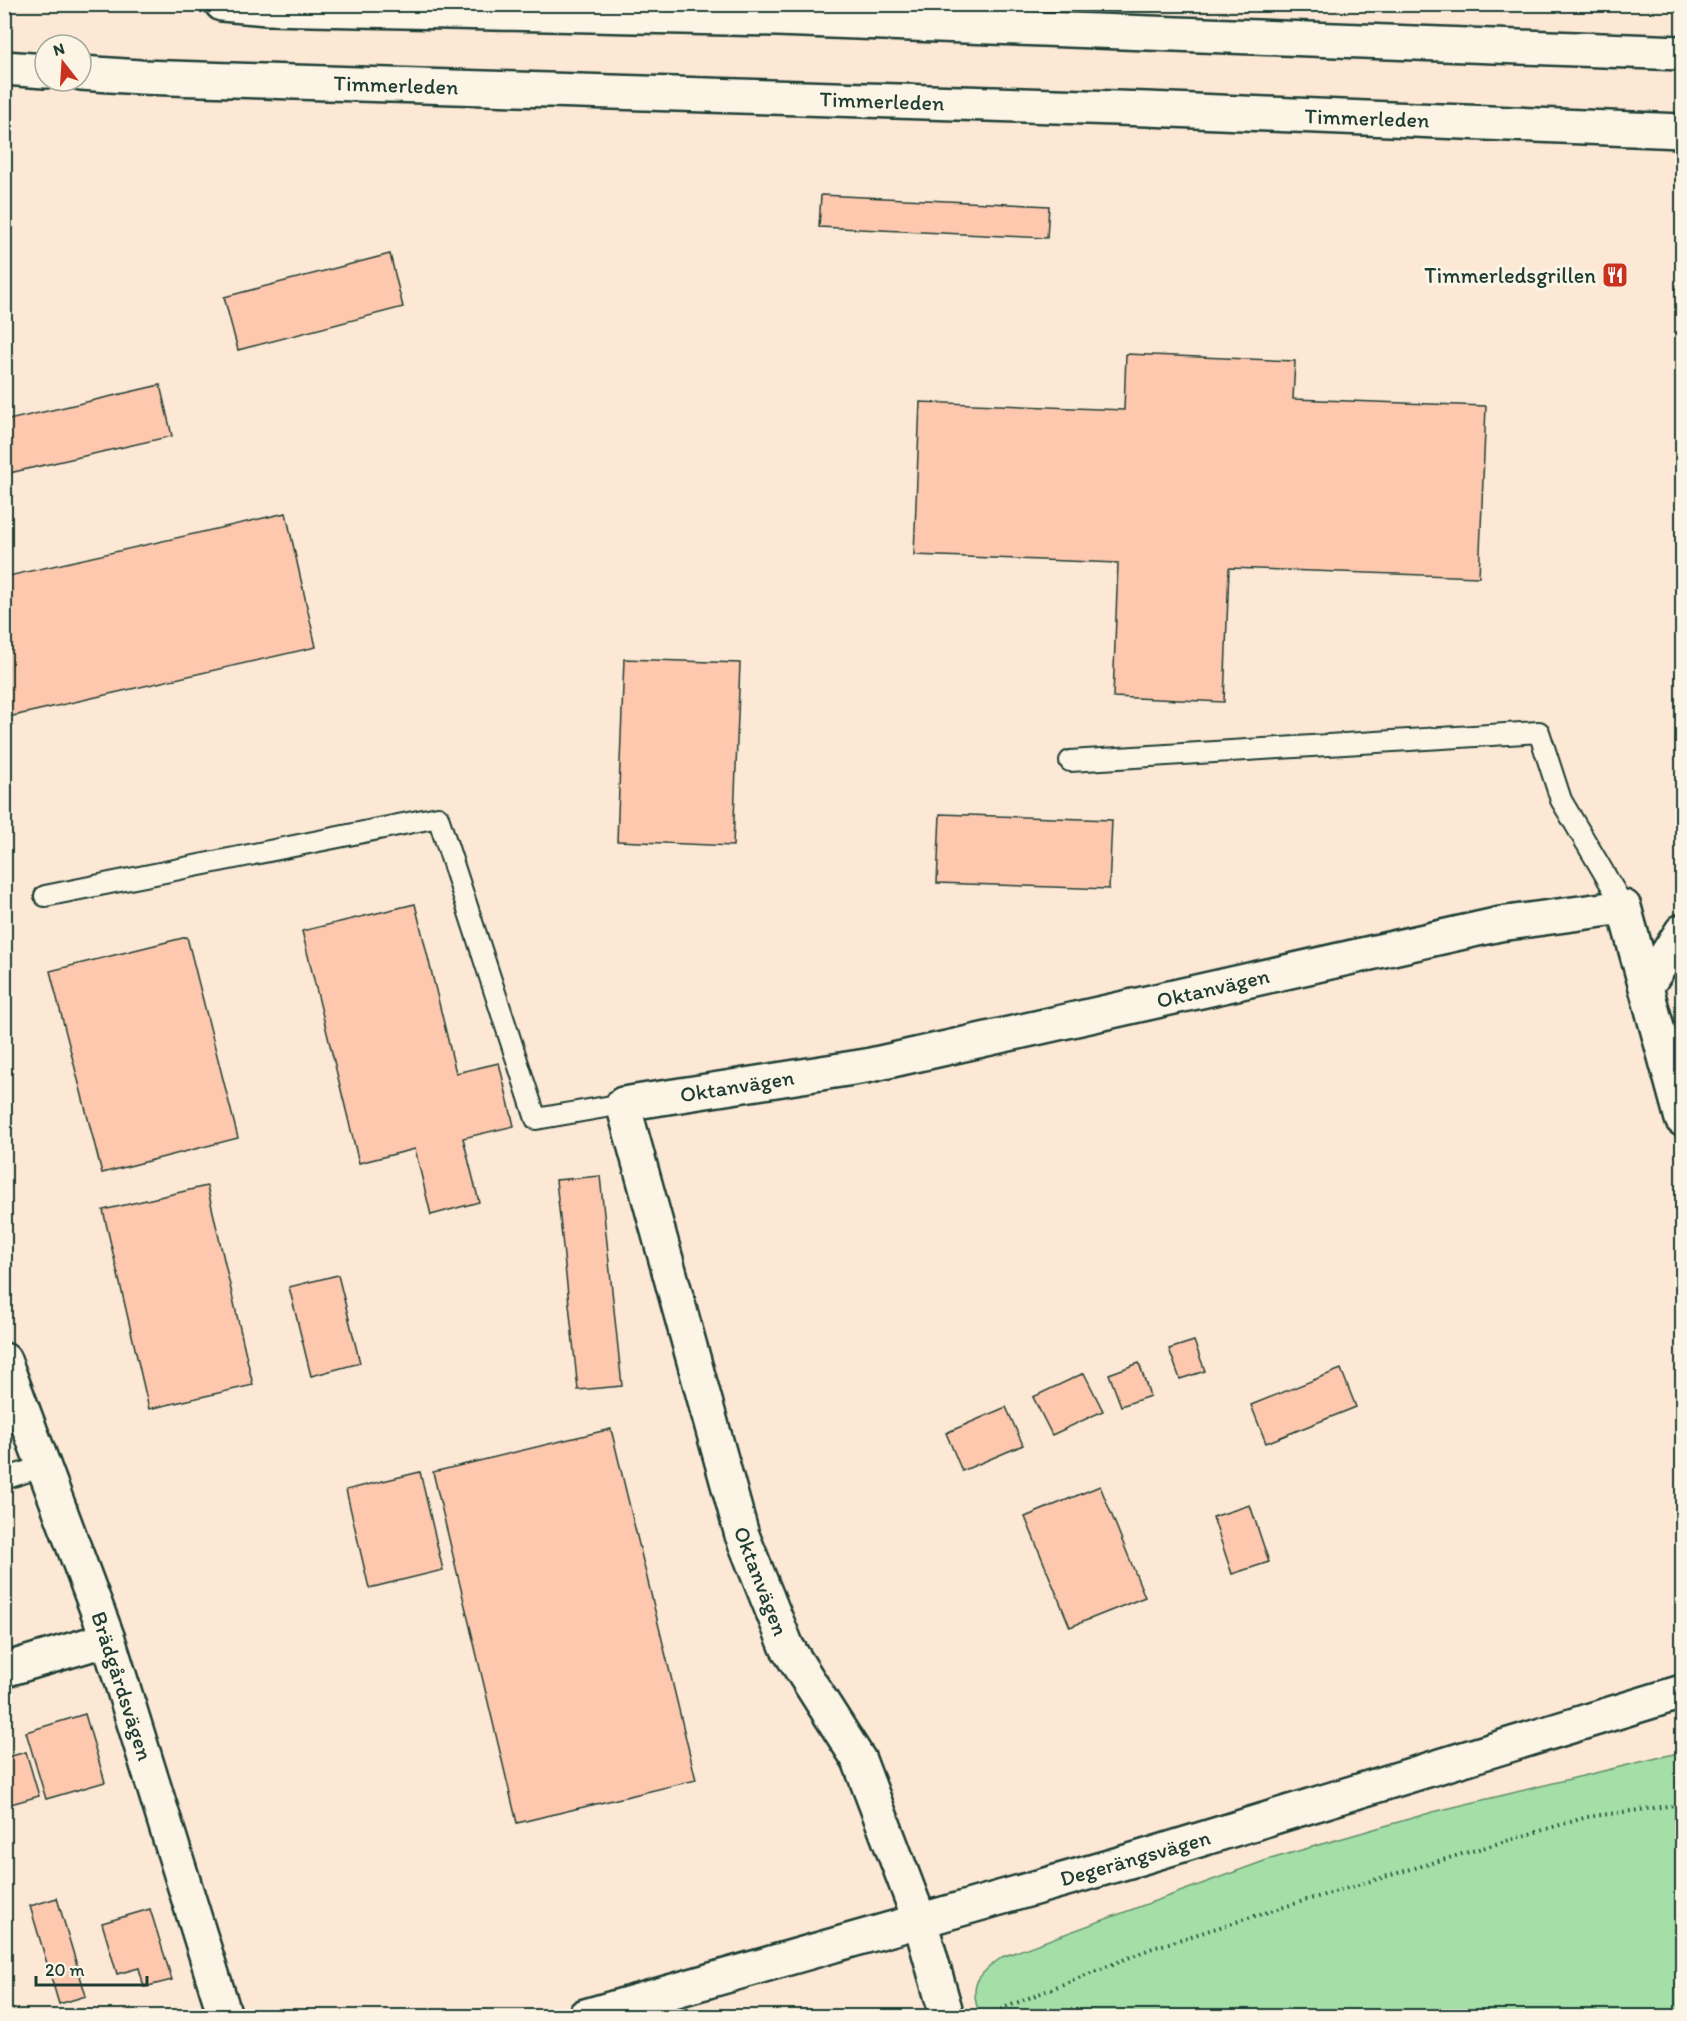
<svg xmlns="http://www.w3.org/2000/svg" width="1687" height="2021" viewBox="0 0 1687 2021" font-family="Itim,sans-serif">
<rect width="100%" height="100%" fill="#fce8d4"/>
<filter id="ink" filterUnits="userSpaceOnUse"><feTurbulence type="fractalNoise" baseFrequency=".0167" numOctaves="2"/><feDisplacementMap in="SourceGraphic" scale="12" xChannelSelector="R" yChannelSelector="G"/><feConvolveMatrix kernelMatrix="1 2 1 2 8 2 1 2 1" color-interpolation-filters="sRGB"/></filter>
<g filter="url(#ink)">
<!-- green -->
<path fill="#a3dfa6" stroke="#618e6d" stroke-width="1.5" d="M1682 1752V2016H980C968 1984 977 1976 1002 1957L1267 1860 1433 1812Z"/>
<!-- building -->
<path fill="#fdc8ae" stroke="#1f3d34" stroke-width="1.5" d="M821 195 1049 206 1047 238 819 227Z
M390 254 403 307 238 350 224 297Z
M1126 354 1295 361 1293 399 1486 406 1479 577 1229 568 1224 702 1113 697 1118 563 914 555 920 402 1124 410Z
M160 385 172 436 5 474 4 421Z
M286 513 316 647 4 718V577Z
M624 659 740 663 733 846 617 841Z
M940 814 1112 820 1109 889 937 883Z
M415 904 456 1073 499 1063 514 1126 463 1138 479 1202 431 1215 415 1149 359 1163 302 931Z
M187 937 238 1138 102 1173 50 971Z
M600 1176 622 1386 578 1390 556 1180Z
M207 1186 253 1385 149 1409 103 1210Z
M338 1275 360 1363 311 1376 289 1287Z
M1194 1341 1205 1371 1180 1379 1169 1349Z
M1139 1363 1150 1396 1121 1406 1109 1374Z
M1341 1369 1356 1407 1266 1443 1251 1405Z
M1084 1373 1103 1411 1052 1435 1033 1397Z
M1006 1407 1023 1445 962 1471 946 1433Z
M611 1429 696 1780 517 1823 433 1472Z
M420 1472 443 1570 369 1588 346 1490Z
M1100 1486 1145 1597 1070 1627 1025 1517Z
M1250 1505 1269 1562 1232 1574 1213 1517Z
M85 1714 105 1782 46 1799 26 1732Z
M26 1752 39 1796 4 1806V1758Z
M57 1898 86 1996 59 2004 30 1906Z
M150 1909 172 1980 144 1987 139 1968 117 1974 102 1923Z"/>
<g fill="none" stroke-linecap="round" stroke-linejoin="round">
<!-- lane casing -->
<g stroke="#1f3d34" stroke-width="24">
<path id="lane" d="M1070 761 1539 732 1561 800 1624 907
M45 896 438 817 536 1119 623 1104
M4 1479 44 1466"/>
</g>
<!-- street casing -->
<g stroke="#1f3d34" stroke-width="38">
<path id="street" d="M1646 987 1682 931
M4 1360 108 1639 225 2016
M4 1670 108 1639
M947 2016 920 1921 859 1760 787 1647 742 1535 623 1104 866 1066 1500 924 1624 907 1682 1119"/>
</g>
<!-- secondary casing -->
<g stroke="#1f3d34" stroke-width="38">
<path id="secondary" d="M222 4 267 8 776 19 1682 53
M4 68 45 71
M81 73 140 77 1147 109 1682 131
M585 2016 1140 1858 1682 1692"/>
</g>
<!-- highway casing -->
<g stroke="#1f3d34" stroke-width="38">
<path id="highway" d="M4 70 8 69"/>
</g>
<!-- path -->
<path stroke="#1f3d34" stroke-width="4" stroke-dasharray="1.5 4.5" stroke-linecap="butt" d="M984 2016 1150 1949 1290 1905 1587 1817 1682 1804"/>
<!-- lane -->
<use href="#lane" stroke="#fcf5e5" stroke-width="20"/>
<!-- street -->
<use href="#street" stroke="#fcf5e5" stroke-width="33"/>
<!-- secondary -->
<use href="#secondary" stroke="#fcf5e5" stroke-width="33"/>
<!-- highway -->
<use href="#highway" stroke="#fcf5e5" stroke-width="33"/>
</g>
</g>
<!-- icons -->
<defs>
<g id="restaurant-square" transform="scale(1.35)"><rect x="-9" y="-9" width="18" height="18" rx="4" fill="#c8321e" stroke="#fcf5e5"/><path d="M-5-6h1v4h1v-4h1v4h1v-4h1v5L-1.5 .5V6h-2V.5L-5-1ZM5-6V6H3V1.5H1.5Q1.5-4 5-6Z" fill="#fff"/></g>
</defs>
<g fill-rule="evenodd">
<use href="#restaurant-square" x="1615" y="275"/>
</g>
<g text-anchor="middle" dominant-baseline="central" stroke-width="6" stroke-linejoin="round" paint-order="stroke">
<!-- street labels -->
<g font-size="22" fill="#1f3d34" stroke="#fcf5e5">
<text transform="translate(396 85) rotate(2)">Timmerleden</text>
<text transform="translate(882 101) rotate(2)">Timmerleden</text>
<text transform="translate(1367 118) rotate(2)">Timmerleden</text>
<text transform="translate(1213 988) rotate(-13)">Oktanvägen</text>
<text transform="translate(737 1086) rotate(-9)">Oktanvägen</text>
<text transform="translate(761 1581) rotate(69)">Oktanvägen</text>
<text transform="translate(122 1686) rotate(72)">Brädgårdsvägen</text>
<text transform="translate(1135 1858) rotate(-16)">Degerängsvägen</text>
</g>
<!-- poi labels -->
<g font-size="22" fill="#1f3d34" stroke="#fcf5e5" text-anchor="end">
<text x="1596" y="275">Timmerledsgrillen</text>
</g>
</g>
<!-- margin -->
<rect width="1687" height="2021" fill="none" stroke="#fcf5e5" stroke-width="24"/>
<rect x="12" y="12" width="1663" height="1997" fill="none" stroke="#1f3d34" stroke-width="2" filter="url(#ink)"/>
<!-- north arrow -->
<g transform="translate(63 63) rotate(343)"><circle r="28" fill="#fcf5e5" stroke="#a4ab9e" stroke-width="1.5"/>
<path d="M0-4.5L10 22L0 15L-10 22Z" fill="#c8321e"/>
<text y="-9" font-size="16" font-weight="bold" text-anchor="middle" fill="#1f3d34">N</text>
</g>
<!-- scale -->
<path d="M36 1976v9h111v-9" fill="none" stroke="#1f3d34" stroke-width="3"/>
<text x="45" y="1976" font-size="18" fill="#1f3d34" stroke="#fcf5e5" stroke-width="4.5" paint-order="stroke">20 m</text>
</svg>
